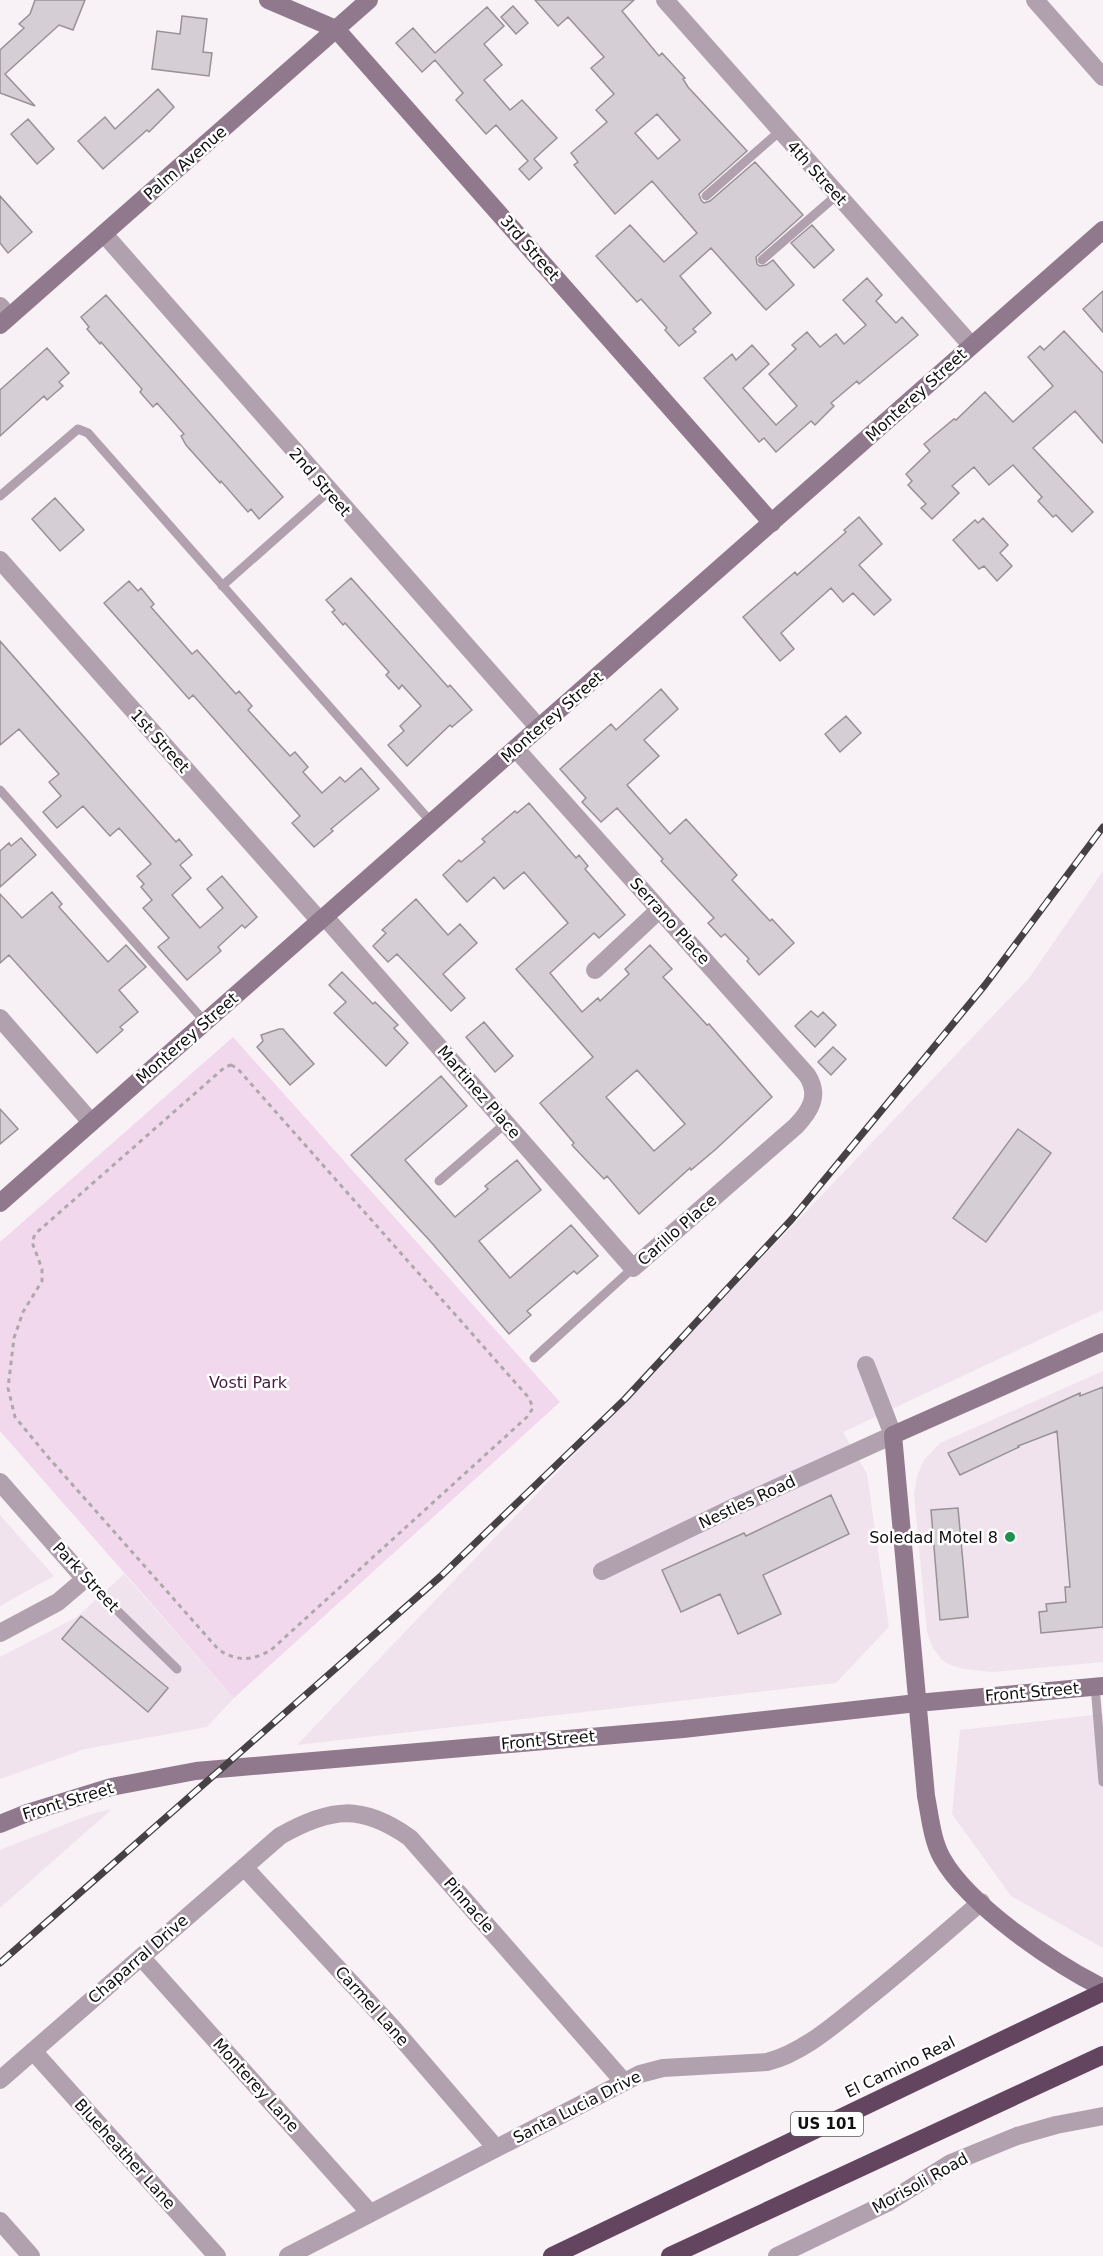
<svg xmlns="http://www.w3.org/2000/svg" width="1103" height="2256" viewBox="0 0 1103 2256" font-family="'DejaVu Sans',sans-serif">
<rect width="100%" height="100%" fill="#f8f1f6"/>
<!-- built -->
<path fill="#f1e3ee" d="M1103 871V1310L843 1432 867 1474 889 1627 836 1683 297 1745 1029 978Z
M1103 1371V1662L993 1672 963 1669 948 1664 942 1660 933 1648 927 1632 914 1494 917 1476 924 1460 940 1443Z
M0 1515 54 1576 0 1606Z
M124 1574 234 1698 207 1727 85 1749 0 1779V1657L77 1617Z
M1103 1714V1948L1011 1896 952 1814 960 1730Z
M112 1809 0 1908V1850L94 1813Z"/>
<!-- green -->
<path fill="#f2d8ed" d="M233 1037 560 1402 234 1698 0 1431V1242Z"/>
<!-- building -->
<path fill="#d5ced4" stroke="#989196" stroke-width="1.5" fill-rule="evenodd" d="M35 0H85L73 30 59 25 5 74 35 106 0 93V50L24 28 19 24 30 14Z
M535 0H634L622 11 659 56 662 53 685 78 683 79 688 87 747 151 702 191 699 194 701 200 704 203 710 201 755 162 803 215 756 257 757 264 760 266 766 265 773 260 794 285 766 310 711 248 680 276 711 313 693 329 696 332 679 346 665 330 667 328 641 299 637 302 596 256 630 225 664 262 697 233 652 181 615 214 574 165 578 162 571 153 607 122 596 110 614 94 591 68 604 57 568 17 558 26ZM657 114 680 140 658 159 635 133Z
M513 6 528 23 516 34 501 17Z
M487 7 504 26 484 44 502 65 484 80 510 110 522 100 557 138 534 159 542 168 529 180 519 169 528 161 496 125 486 134 456 100 463 93 435 60 422 72 396 43 413 28 435 53Z
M182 16 207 19 203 52 212 53 209 76 152 69 157 31 180 34Z
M158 89 174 107 149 132 147 130 103 169 78 141 105 117 115 129Z
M28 119 54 149 37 164 11 134Z
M0 196 32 232 8 253 0 243Z
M812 225 834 250 814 268 791 243Z
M867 278 882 295 876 301 896 323 902 317 918 335 859 384 857 381 831 403 834 406 815 425 811 421 776 452 764 438 759 442 704 378 732 354 736 360 752 345 769 364 743 388 776 425 797 406 769 374 796 349 792 345 807 332 820 347 836 334 844 344 866 325 843 300Z
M1103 291V332L1083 309Z
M106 295 283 497 259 519 251 509 248 512 221 481 220 483 186 445 181 436 184 434 157 403 153 407 140 392 142 389 101 342 100 344 87 329 89 327 81 317Z
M1064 331 1103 373V443L1075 411 1033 448 1093 512 1072 532 1056 515 1053 517 1038 501 1042 497 1013 465 989 485 974 467 952 486 959 493 932 519 921 508 926 504 908 485 912 481 906 474 930 451 924 444 954 419 956 420 985 392 1013 422 1053 386 1028 357 1040 346 1044 350Z
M47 348 69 373 59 382 63 386 47 400 44 396 0 436V390Z
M55 498 84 530 60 551 32 519Z
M859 517 882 544 859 565 891 600 874 615 853 593 843 602 831 588 781 633 794 649 780 661 743 617 795 572 797 575 846 532 844 530Z
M983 518 1008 545 1000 553 1012 566 997 581 984 566 979 569 953 540 975 520 978 523Z
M351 578 448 687 450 685 472 710 452 727 450 725 407 766 388 745 404 731 400 726 421 706 402 685 399 689 386 675 389 672 345 623 343 625 332 612 335 610 326 600Z
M129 581 138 591 141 588 154 604 151 607 192 654 197 650 236 694 239 691 252 706 248 710 290 756 295 752 308 767 303 772 322 793 340 777 345 782 361 768 379 789 331 829 333 831 314 847 292 823 300 816 193 695 189 699 104 603Z
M0 641 176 842 179 839 192 855 180 865 191 878 172 895 200 928 223 908 207 889 222 876 257 917 245 928 242 925 218 947 221 951 187 980 158 947 169 938 143 908 152 900 141 887 144 884 137 876 151 864 119 828 110 836 83 806 57 828 43 812 61 796 49 782 59 774 19 729 0 745Z
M661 689 678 709 644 740 659 756 627 785 670 834 686 819 737 875 732 880 770 921 772 919 794 943 759 975 747 961 749 959 725 934 721 937 708 923 714 918 661 861 663 859 617 808 601 822 582 802 586 798 560 769 611 724 616 730Z
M846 716 861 733 840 752 825 734Z
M529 803 576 858 579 855 588 866 585 869 625 915 599 938 594 933 550 973 582 1012 598 998 600 1001 629 974 625 969 650 945 672 969 663 977 707 1025 709 1024 772 1097 716 1149 691 1170 690 1168 639 1214 607 1176 604 1179 585 1159 572 1145 574 1143 540 1103 593 1057 516 969 568 923 524 872 504 889 494 877 467 902 443 875 459 860 461 862 485 842 482 839 515 811 517 813ZM637 1070 685 1124 654 1151 606 1097Z
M21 838 36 855 0 887V851L9 843 11 846Z
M52 892 62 904 59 907 108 962 126 945 146 967 119 990 138 1012 120 1027 123 1030 97 1053 9 955 0 963V894L22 918Z
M416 899 448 935 460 924 477 943 443 974 465 998 451 1011 397 954 388 962 373 946 386 933 382 930Z
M342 972 373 1004 375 1002 398 1025 394 1028 408 1043 386 1066 334 1013 346 1002 329 985Z
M811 1011 818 1017 823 1012 836 1025 815 1047 795 1026Z
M484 1022 513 1056 495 1072 466 1037Z
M279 1029H283L314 1064 290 1085 257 1047 263 1041 261 1035Z
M833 1047 846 1059 831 1075 818 1062Z
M441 1076 467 1106 405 1160 455 1217 488 1189 485 1186 517 1160 541 1190 479 1241 510 1278 571 1225 598 1256 577 1274 574 1271 527 1311 531 1315 509 1334 431 1242 351 1155Z
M0 1109 18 1129 0 1144Z
M1018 1129 1051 1153 986 1242 953 1218Z
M1103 1387V1627L1041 1633 1039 1612 1047 1611 1046 1604 1066 1602 1065 1587H1070L1057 1431 1018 1446 1019 1447 960 1475 948 1453 1080 1393V1396Z
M831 1495 849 1534 763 1575 781 1614 738 1634 720 1594 681 1612 662 1570 744 1533 746 1536Z
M958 1508 968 1617 940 1620 931 1510Z
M81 1616 168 1688 148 1712 62 1639Z"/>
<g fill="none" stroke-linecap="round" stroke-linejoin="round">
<!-- path -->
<path stroke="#aea8ac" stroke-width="3" stroke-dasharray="4.5 4.5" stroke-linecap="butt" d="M231 1065 237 1068 529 1398 533 1408 527 1417 271 1650C252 1661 236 1662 218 1649L48 1457 15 1417 8 1388 14 1338 23 1312 42 1281V1269L32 1242 35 1234 225 1067Z"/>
<!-- lane -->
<path stroke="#b1a1ae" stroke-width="9" d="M706 196 780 131
M762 260 837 195
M0 496 78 429 88 433 432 823
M222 586 328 492
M0 790 206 1023
M439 1181 506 1123
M534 1358 633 1268
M85 1579 177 1669
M1095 1686 1103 1782"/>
<!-- street -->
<path stroke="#b1a1ae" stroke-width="18" d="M665 0 971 345
M1035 0 1103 77
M104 234 539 728
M0 306 9 317
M0 560 320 921
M325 917 633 1268 796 1126C811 1110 820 1095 807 1075L516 749
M595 970 659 910
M0 1018 91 1122
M0 1482 85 1579 58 1602 0 1633
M602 1571 730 1509 893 1435 866 1365
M244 1867 391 2026 496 2148
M141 1957 370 2213
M33 2051 217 2256
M0 2080 280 1836C331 1807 362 1804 410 1838L624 2082
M0 2221 31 2256
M288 2256 640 2074 663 2068 767 2062C803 2053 835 2024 864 2001 904 1969 942 1936 981 1902
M777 2256 887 2203 951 2163 1017 2136 1056 2125 1103 2116"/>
<!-- secondary -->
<path stroke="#90798c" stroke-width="18" d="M268 0 336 29 772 523
M0 325 369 0
M0 1203 1103 230
M1103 1342 893 1435 926 1796C930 1816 932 1840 942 1858 969 1906 1054 1963 1103 1988
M0 1824 27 1813 111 1787 196 1771 683 1729 917 1703 1103 1686"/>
<!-- highway -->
<path stroke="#64455f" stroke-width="18" d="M552 2256 1103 1992
M670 2256 1103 2055"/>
<!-- rail casing -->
<g stroke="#454144" stroke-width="7">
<path id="rail" d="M0 1963 441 1576 625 1399 792 1219 985 985 1103 827"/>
</g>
<!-- rail -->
<use href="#rail" stroke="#fff" stroke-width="4.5" stroke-dasharray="14" stroke-linecap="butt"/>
</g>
<!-- markers -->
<circle fill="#1d924d" stroke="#fff" stroke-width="2" cx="1010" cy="1537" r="6"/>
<g text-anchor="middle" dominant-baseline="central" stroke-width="5" stroke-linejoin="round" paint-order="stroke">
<!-- shield labels -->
<rect fill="#fff" stroke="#585758" stroke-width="1.5" x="791" y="2112" width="72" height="24" rx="4.5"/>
<g font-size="15" font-weight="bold" fill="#110f11">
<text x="827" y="2124">US 101</text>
</g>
<!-- street labels -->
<g font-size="16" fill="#110f11" stroke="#fff">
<text transform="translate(185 163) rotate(-41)">Palm Avenue</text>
<text transform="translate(817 173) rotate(48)">4th Street</text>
<text transform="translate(530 248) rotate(49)">3rd Street</text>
<text transform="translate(916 395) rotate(-42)">Monterey Street</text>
<text transform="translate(320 482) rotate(49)">2nd Street</text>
<text transform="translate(552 717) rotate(-41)">Monterey Street</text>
<text transform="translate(160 741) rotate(48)">1st Street</text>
<text transform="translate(670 921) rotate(48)">Serrano Place</text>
<text transform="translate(187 1038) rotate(-41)">Monterey Street</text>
<text transform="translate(479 1092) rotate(49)">Martinez Place</text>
<text transform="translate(677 1230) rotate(-41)">Carillo Place</text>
<text transform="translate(747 1502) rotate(-25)">Nestles Road</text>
<text transform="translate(86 1577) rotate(47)">Park Street</text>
<text transform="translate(1032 1692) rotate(-5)">Front Street</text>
<text transform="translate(548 1740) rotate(-5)">Front Street</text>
<text transform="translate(68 1801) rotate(-17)">Front Street</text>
<text transform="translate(469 1905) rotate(49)">Pinnacle</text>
<text transform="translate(138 1959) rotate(-41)">Chaparral Drive</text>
<text transform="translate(372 2006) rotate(48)">Carmel Lane</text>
<text transform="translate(900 2067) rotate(-26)">El Camino Real</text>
<text transform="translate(256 2085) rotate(48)">Monterey Lane</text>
<text transform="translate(577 2107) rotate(-27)">Santa Lucia Drive</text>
<text transform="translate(125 2154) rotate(48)">Blueheather Lane</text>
<text transform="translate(920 2183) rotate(-29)">Morisoli Road</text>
</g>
<!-- park labels -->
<g font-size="16" fill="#471a42" stroke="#fff">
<text x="248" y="1382">Vosti Park</text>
</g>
<!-- poi labels -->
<g font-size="16" fill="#110f11" stroke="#fff" text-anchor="end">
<text x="998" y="1537">Soledad Motel 8</text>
</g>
</g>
</svg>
